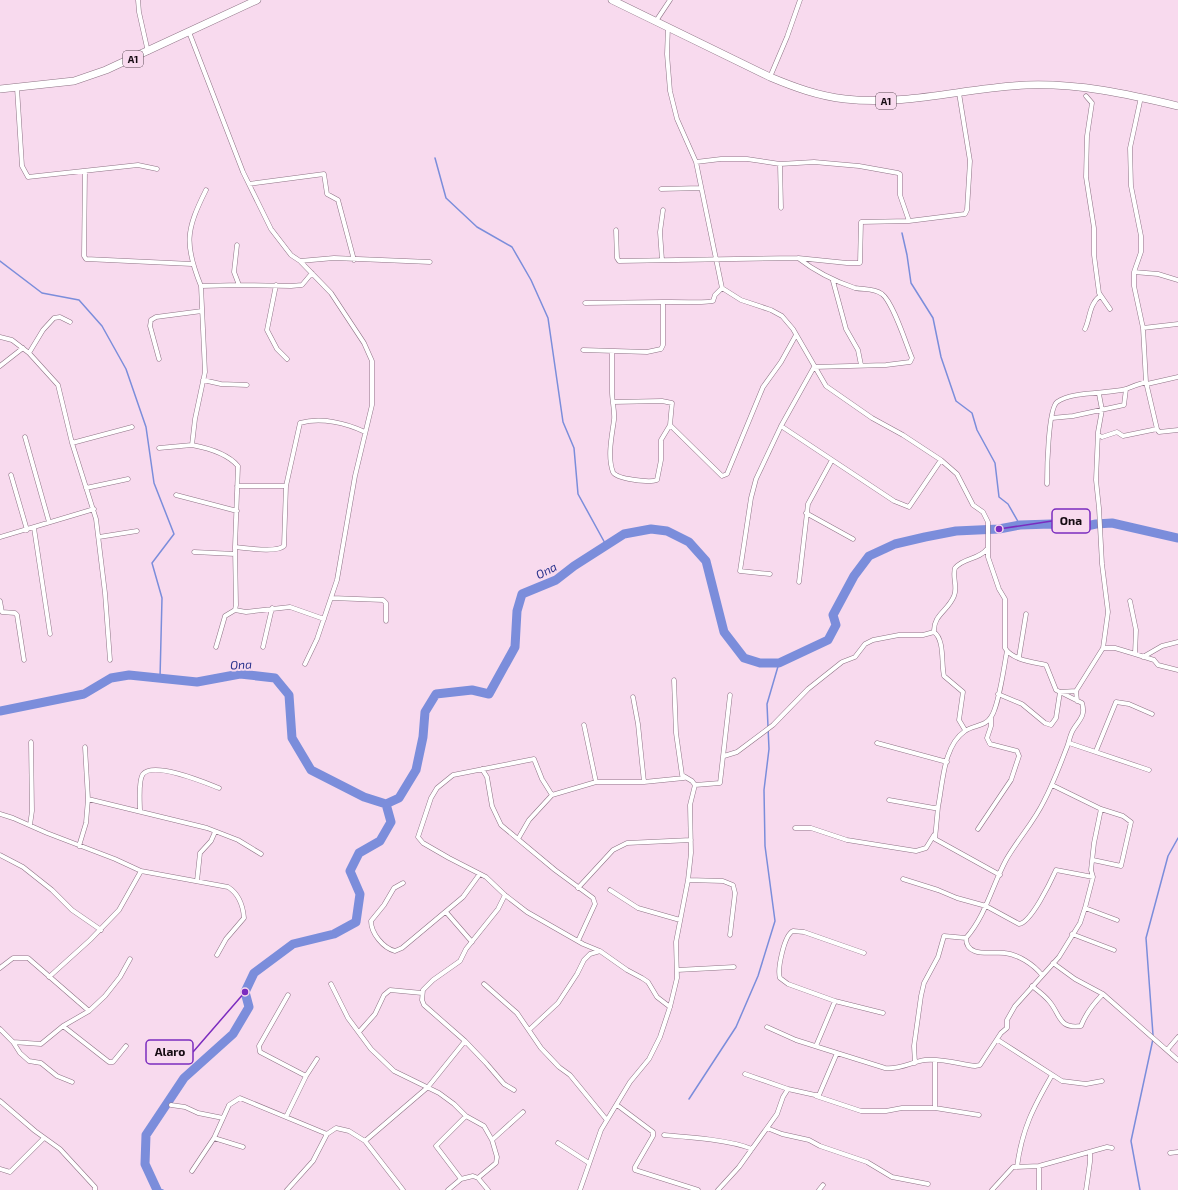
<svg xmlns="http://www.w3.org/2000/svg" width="1178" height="1190" viewBox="0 0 1178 1190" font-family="'Exo 2',sans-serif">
<rect width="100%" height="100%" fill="#f8daee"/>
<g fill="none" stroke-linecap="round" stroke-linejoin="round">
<!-- stream -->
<path stroke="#7b8ddb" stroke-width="1.5" d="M435 158 446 198 477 227 512 247 531 280 548 318 563 422 574 448 578 494 606 545
M902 233 907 255 911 283 933 318 941 357 956 401 972 413 977 430 995 463 999 497 1008 504 1020 525
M0 261 42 293 79 300 102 326 126 369 146 427 154 483 174 534 152 563 162 598 160 678
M1153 1035 1146 938 1168 856 1178 838
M689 1099 736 1027 758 976 775 921 765 846 764 790 769 749 767 704 779 663
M158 1189 163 1190
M1140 1190 1131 1141 1153 1039"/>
<!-- river -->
<path stroke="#7b8ddb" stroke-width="9" d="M0 711 84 694 111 678 129 675 197 682 240 674 275 678 289 695 292 738 311 770 364 797 386 804 399 798 416 770 423 737 425 712 436 694 472 690 489 694 515 647 517 611 522 594 556 580 574 566 624 534 651 529 667 531 689 542 706 561 724 632 744 658 760 663H779L828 640 836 625 833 615 854 576 869 556 895 544 925 537 956 531 999 529 1020 525 1051 524 1077 528 1096 524 1112 523 1178 538
M157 1190 145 1164 146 1135 184 1078 233 1034 249 1007 245 992 254 973 293 944 334 934 356 922 360 894 350 871 359 853 380 841 391 822 386 804"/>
<!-- street casing -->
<g stroke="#8e7385" stroke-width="5">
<path id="street" d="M138 0 139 12 148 52
M656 21 670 0
M668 27 667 54 670 91 677 119 696 162 722 288 741 300 771 310 782 316 793 329 826 386 872 418 903 435 941 460 957 474 973 505 983 512 988 522V557L999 589 1005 599V648C1012 660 1033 662 1046 665L1056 690 1082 703C1086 716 1079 720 1073 730 1070 735 1069 742 1067 747 1060 765 1053 784 1044 801 1034 822 1018 839 1006 860 992 886 986 915 966 938
M189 32 243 172 271 229 291 255 300 261 331 293 364 343 372 361V405L355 476 337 580 317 639 305 664
M770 77 787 37 800 0
M17 88 22 166 28 177 138 165 157 169
M1086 96 1092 103 1087 136 1086 177 1094 228V255L1099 293 1110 309
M1141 97 1130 148 1131 186 1141 236V252L1134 272V286L1143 328 1146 382 1157 429 1159 432 1178 430
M696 162 721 159H747L780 164 814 162 859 166 898 173 900 174V195L909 221 965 214 967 210 970 161 959 93
M780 164 781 208
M85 171 84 256 86 259 192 264
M249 184 324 174 327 194 338 200 354 260
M661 189 701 188
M616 230 617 258 619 261 798 258C816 272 834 281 855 288 865 290 873 288 882 294 893 302 906 344 912 358L910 362 886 365 814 367 781 426 756 479 751 498 740 571 770 574
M237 245 234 272 239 285
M798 258 847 263H860L861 222 909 221
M662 260 660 232 663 210
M300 261 334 258 430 262
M1134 272 1158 274 1178 280
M833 281 846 329 858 350 861 365
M276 285 267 330 277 349 287 359
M201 286C184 244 186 230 206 190
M585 303 663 302
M1143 328 1178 324
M1085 329C1090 319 1089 304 1100 296
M0 337 12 340 29 353 58 385 72 443 96 519 105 593 110 660
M583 350 647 352 661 349 663 345V302C672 302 708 303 713 301L715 295 722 288
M612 352C612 365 612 379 612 392 612 401 615 411 614 420 612 435 607 457 613 472 616 479 650 483 657 480L661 460V440L670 425 672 403 662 401 613 402
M29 353 43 330 54 318 60 317 70 322
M159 359 150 326 151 320 156 317 202 311
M0 366 23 348
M203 380 221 384 247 385
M1147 384 1178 377
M1052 418 1073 416 1124 405 1126 389
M670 425 722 476 727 474 763 387 781 362 796 335
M781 426 894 501 909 507 941 460
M1098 435 1102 437 1117 432 1123 436 1157 429
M25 437 49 522
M72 443 132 427
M159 448 192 445
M11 475 27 530
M1047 484C1047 471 1048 409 1057 402 1072 391 1108 394 1126 389 1133 386 1139 384 1146 382
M237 486H286
M86 488 128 479
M176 495 237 511
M806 513 853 539
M34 528 50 634
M0 537 94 509
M99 537 137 531
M235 547C246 548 277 553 284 546L286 486 300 423C321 417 346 423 365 432
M194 552 235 554
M799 582 808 504 832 460
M332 598 383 600 386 603V621
M0 601 2 612 15 613 17 615 24 660
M1130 601 1136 630 1135 654
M235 610 246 612 290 607 324 619
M216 647 225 616 235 610 236 605 235 547 238 466C227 453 208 448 192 445L195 419 205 372 201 286 239 285 291 286 302 285 312 273
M263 647 272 608
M1103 648H1115L1135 654 1154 660 1158 665 1178 670
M1019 657 1026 614
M1143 657 1162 646 1178 642
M998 694 1022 704 1045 723 1051 725 1056 718 1060 692 1076 691
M633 697 638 724 644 782
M1077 701 1076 691 1103 648 1108 612 1102 564 1099 508 1096 480 1098 432 1102 410 1099 394
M584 725 596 782
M965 730 959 720 963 692 944 676C941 664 945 640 934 632 933 615 948 611 954 596 958 587 952 577 955 568 964 557 979 560 987 549
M877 743 947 762
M1069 743 1149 770
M1096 751 1116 702 1129 704 1152 714
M724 756 737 752 773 725 808 689 842 662 855 657 865 644 873 640 899 635H923L934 632
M482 769 487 777 492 806 501 825 555 870 593 898 595 904 578 941
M695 785 720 783 730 695
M1052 785 1101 809 1123 816 1131 822 1121 866 1093 860
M552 795 542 779 534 759 453 775 437 788 431 798 418 837 423 843 449 858 486 877 505 895 527 912 583 944 600 951 627 970 642 978 648 982 657 997 670 1007
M88 799 207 828 238 840 261 854
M889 800 934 808 938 807C943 783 943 746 965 731 973 725 985 727 991 717 999 706 1004 666 1007 651
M938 807 935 839 1000 875
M140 811C140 803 138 780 143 774 154 761 206 783 219 788
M0 814 13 818 47 833 115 859 141 871 228 887C239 894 243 905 244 918L226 939 217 955
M30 825 32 811 31 742
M795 828H811L847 840 916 851 926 848 934 835
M978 829 1011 780 1019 756 1017 751 990 744 987 738 991 726V717
M518 839 529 820 552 795 596 782H644L684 778
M79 846 86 823 88 799 85 747
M0 855 23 867 52 890 72 910 101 930
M903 879 938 890 957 898 986 906 1019 924C1031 923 1051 881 1056 870L1093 877
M688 880 723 881 733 885 735 893 730 935
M197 881 200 853 211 841 215 832
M403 883 394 888 384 905 371 921C371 933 383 948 395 951L402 948 463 897 479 875
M578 888 613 850 627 843 691 840
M610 890 638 908 680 920
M505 895 498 909 466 949 460 961 433 980 423 990 422 1000 424 1005 465 1041 486 1063 504 1084 514 1090
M1085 908 1117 920
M446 912 472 942
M1072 934 1114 950
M966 938C966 959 993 951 1005 953 1019 955 1033 964 1042 975
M0 968 13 958H28L89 1011
M677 970 734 967
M49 977 90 940 119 910 141 871
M331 984 348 1018 371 1049 394 1071 439 1093 454 1104 466 1116 484 1126 492 1140 497 1157 496 1163 478 1178
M484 984 517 1013 541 1048 559 1067 570 1075 606 1119
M1032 986C1037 990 1044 995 1049 1001 1061 1015 1058 1029 1081 1026 1086 1013 1093 1004 1103 994L1075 979 1053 963
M1103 994 1178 1060
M288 995 259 1046 260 1052 306 1076
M835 1001 788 984 780 978C777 970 784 935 793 931L804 932 864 953
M63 1026 109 1062H113L126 1046
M767 1027 796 1040 837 1053
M0 1029 13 1042 41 1044 63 1026 89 1011 105 996 120 977 130 959
M529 1030 558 1003 577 974 584 960 590 954 600 951
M359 1032 375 1014 384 995 390 990 422 993
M998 1040 1062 1081 1086 1084 1102 1081
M13 1042 20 1053 29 1061 41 1063 57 1076 72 1082
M816 1046 835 1001 883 1013
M1167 1050 1178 1037
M915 1063 914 1046 921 996 924 983 938 957 944 936 966 938
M745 1074 788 1089
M816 1096 861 1111H886L902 1108H935L979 1115
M0 1101 35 1131 60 1149 95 1187V1190
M171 1105 185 1107 198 1113 223 1118
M617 1105 653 1132V1136L635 1167V1170L698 1190
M935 1108V1060
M286 1117 306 1076 317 1059
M767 1128 782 1134 809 1140 820 1146 867 1162 892 1177 928 1184
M664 1135C689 1137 730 1140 752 1149
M214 1138 243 1147
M492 1140 523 1112
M365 1141 428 1087 465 1041
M558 1143 589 1163
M1170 1153 1178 1152
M1017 1167C1022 1129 1033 1108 1052 1075
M0 1169 10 1172 44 1138
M192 1171 214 1138 229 1105 240 1098 327 1134
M461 1179 436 1146 466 1116
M287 1190 313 1161 327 1134 336 1128 349 1131 365 1141 403 1190
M448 1190 461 1179 473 1176 478 1178 488 1190
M580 1190 601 1130 630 1082 649 1059 660 1037 670 1007 677 978 676 942 688 880 691 853 690 805 695 785 692 781 682 775 676 733 674 680
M718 1190 739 1167 777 1114 783 1097 788 1089 815 1095H819L837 1053 885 1068C899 1070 911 1062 925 1060 942 1058 959 1064 975 1066L980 1065 1001 1033 1007 1028V1020L1015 1006 1059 957 1080 923 1085 908 1093 877 1091 870 1094 843 1101 809
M819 1190 823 1185
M992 1190 1013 1167 1039 1166 1107 1147 1112 1148
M1039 1190V1166
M1086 1190 1090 1162V1152"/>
</g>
<!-- highway casing -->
<g stroke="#8e7385" stroke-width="8">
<path id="highway" d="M612 0 770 77C794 87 818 96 845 99 906 106 965 88 1026 85 1078 83 1128 94 1178 106
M0 89 74 81 106 70 257 0"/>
</g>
<!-- street -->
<use href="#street" stroke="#fff" stroke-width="4"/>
<!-- highway -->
<use href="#highway" stroke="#fff" stroke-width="7"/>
</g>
<g text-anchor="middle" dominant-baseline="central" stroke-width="4" stroke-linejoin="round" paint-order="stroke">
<!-- shield labels -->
<g fill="#f8daee" stroke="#584853" stroke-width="1">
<rect x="123" y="51" width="20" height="16" rx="3"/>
<rect x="876" y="93" width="20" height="16" rx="3"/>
</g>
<g font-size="10" font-weight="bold" fill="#140a11">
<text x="133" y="59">A1</text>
<text x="886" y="101">A1</text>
</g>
<!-- water labels -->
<g font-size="12" font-style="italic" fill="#2a338d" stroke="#f8daee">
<text transform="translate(546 570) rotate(-27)">Ona</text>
<text transform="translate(241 664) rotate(-2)">Ona</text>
</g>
</g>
<!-- callouts -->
<path fill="none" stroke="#7b2cbf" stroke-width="1.5" d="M999 529L1052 521M245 992L193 1052"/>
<g fill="#7b2cbf" stroke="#f8daee" stroke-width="1.5">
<circle cx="999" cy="529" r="4"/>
<circle cx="245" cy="992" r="4"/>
</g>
<g fill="#f8daee" stroke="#7b2cbf" stroke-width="1.5">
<rect x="1052" y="509" width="38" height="24" rx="4"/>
<rect x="146" y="1040" width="47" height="24" rx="4"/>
</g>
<g font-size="12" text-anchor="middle" font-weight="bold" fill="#140a11">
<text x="1071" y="525">Ona</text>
<text x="170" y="1056">Alaro</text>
</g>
</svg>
